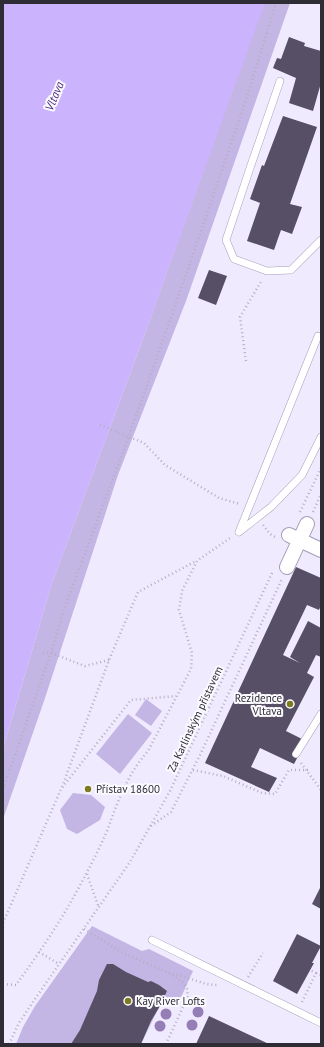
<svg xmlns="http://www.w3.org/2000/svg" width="324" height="1047" viewBox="0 0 324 1047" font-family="'PT Sans',sans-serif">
<rect width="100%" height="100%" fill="#f0eaff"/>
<!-- green -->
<path fill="#c3b5e4" d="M264 3H290L186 301 118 475 44 701 3 819V749L52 583 140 347Z
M146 699 162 711 151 726 135 715Z
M128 714 152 733 120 774 96 754Z
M73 793 91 795 105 807 100 820 77 834 67 829 60 810Z
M92 926 142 951 149 949 193 971 177 1006 164 997 141 1044H16L23 1027 35 1006Z"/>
<!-- water -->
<path fill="#cbb3fd" d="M3 3H265L140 347 52 583 3 749Z"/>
<!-- building -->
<path fill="#564f65" d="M289 37 305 43 304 46 321 51V83L313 111 289 103 296 78 273 68 277 58 281 59Z
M283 116 317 127 290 204 302 207 292 234 281 230 274 250 247 241 260 203 250 199 262 165 264 166Z
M209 270 227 276 216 305 198 298Z
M296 567 321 578V605L319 610 307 605 283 655 300 663 290 657 308 621 321 628V657L316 655 307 673 314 677 286 731 306 741 294 764 260 748 251 767 277 778 269 792 205 763Z
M321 886V909L312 904Z
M297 934 321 946 312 963H314L297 994 273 981Z
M107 964H113L126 972 148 982 151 981 159 985 167 991 160 1006 151 1021 141 1044H71L80 1030 97 991 99 980Z
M209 1016 269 1044H196Z"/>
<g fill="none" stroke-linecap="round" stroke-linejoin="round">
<!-- lane casing -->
<g stroke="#a59eb7" stroke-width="8">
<path id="lane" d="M280 81 250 168 226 240 234 259 267 271 291 270 321 240
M239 532 318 336
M239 532 271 507 302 475 321 437
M296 754 321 714
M152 940 321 1023"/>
</g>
<!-- street casing -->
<g stroke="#a59eb7" stroke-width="16">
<path id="street" d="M289 535 321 550
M287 567 307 524"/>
</g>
<!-- path -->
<path stroke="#b4afc1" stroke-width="2.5" stroke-dasharray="1 3" stroke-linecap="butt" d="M246 361 240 317 262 280
M100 425 144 443 165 465 219 498 240 504
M300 512 321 468
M313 512 321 494
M263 525 270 534 275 537
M43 653H51L85 666 109 660
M301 763 321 790
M193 770 223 776 262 793 275 794 289 770H308
M62 787 109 660 138 592 196 561
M3 789 51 653 64 609 129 436 182 286 245 103 276 3
M151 826 171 812 200 755 282 579
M87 874 99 908
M3 923 61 789 131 700 176 696
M84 929 125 954 169 973 184 983 187 989 188 996 166 1044
M39 952 59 964
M169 973C186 975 202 986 219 985
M316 973 321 975
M248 977 263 953
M3 984 16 985C42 949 67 912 87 872 94 859 101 845 107 831 118 801 127 775 148 751L191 669 192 653 179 610 182 591 197 561 230 538
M302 1002 316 973 310 970
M9 1044 19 1023 37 996 130 862 170 791 273 571"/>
<!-- lane -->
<use href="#lane" stroke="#fff" stroke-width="7"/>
<!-- street -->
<use href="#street" stroke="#fff" stroke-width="14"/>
</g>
<!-- trees -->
<g fill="#947eb5">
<circle cx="198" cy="1012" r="5.5"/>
<circle cx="166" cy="1014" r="5.5"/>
<circle cx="192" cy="1025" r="5.5"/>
<circle cx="160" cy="1026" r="5.5"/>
</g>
<!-- markers -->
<g fill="#7d7b22" stroke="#fbfaff" stroke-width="1.5">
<circle cx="290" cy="704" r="4"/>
<circle cx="88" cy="789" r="4"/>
<circle cx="128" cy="1001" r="4"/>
</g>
<g text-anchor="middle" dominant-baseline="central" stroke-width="4" stroke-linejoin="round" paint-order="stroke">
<!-- poi labels -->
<g font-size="11" fill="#2e2c35" stroke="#fbfaff" text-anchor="start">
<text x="282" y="698" text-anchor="end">Rezidence<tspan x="282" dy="13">Vltava</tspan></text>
<text x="96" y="789">Přístav 18600</text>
<text x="136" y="1001">Kay River Lofts</text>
</g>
<!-- street labels -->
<g font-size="11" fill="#2e2c35" stroke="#fbfaff">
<text transform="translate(195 719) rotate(-65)">Za Karlínským přístavem</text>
</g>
<!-- water labels -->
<g font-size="12" font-style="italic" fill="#4e2c7f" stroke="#fbfaff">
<text transform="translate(54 96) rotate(-67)">Vltava</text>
</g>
</g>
<!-- border -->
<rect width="324" height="1047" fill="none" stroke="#2e2c35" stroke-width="8"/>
</svg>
